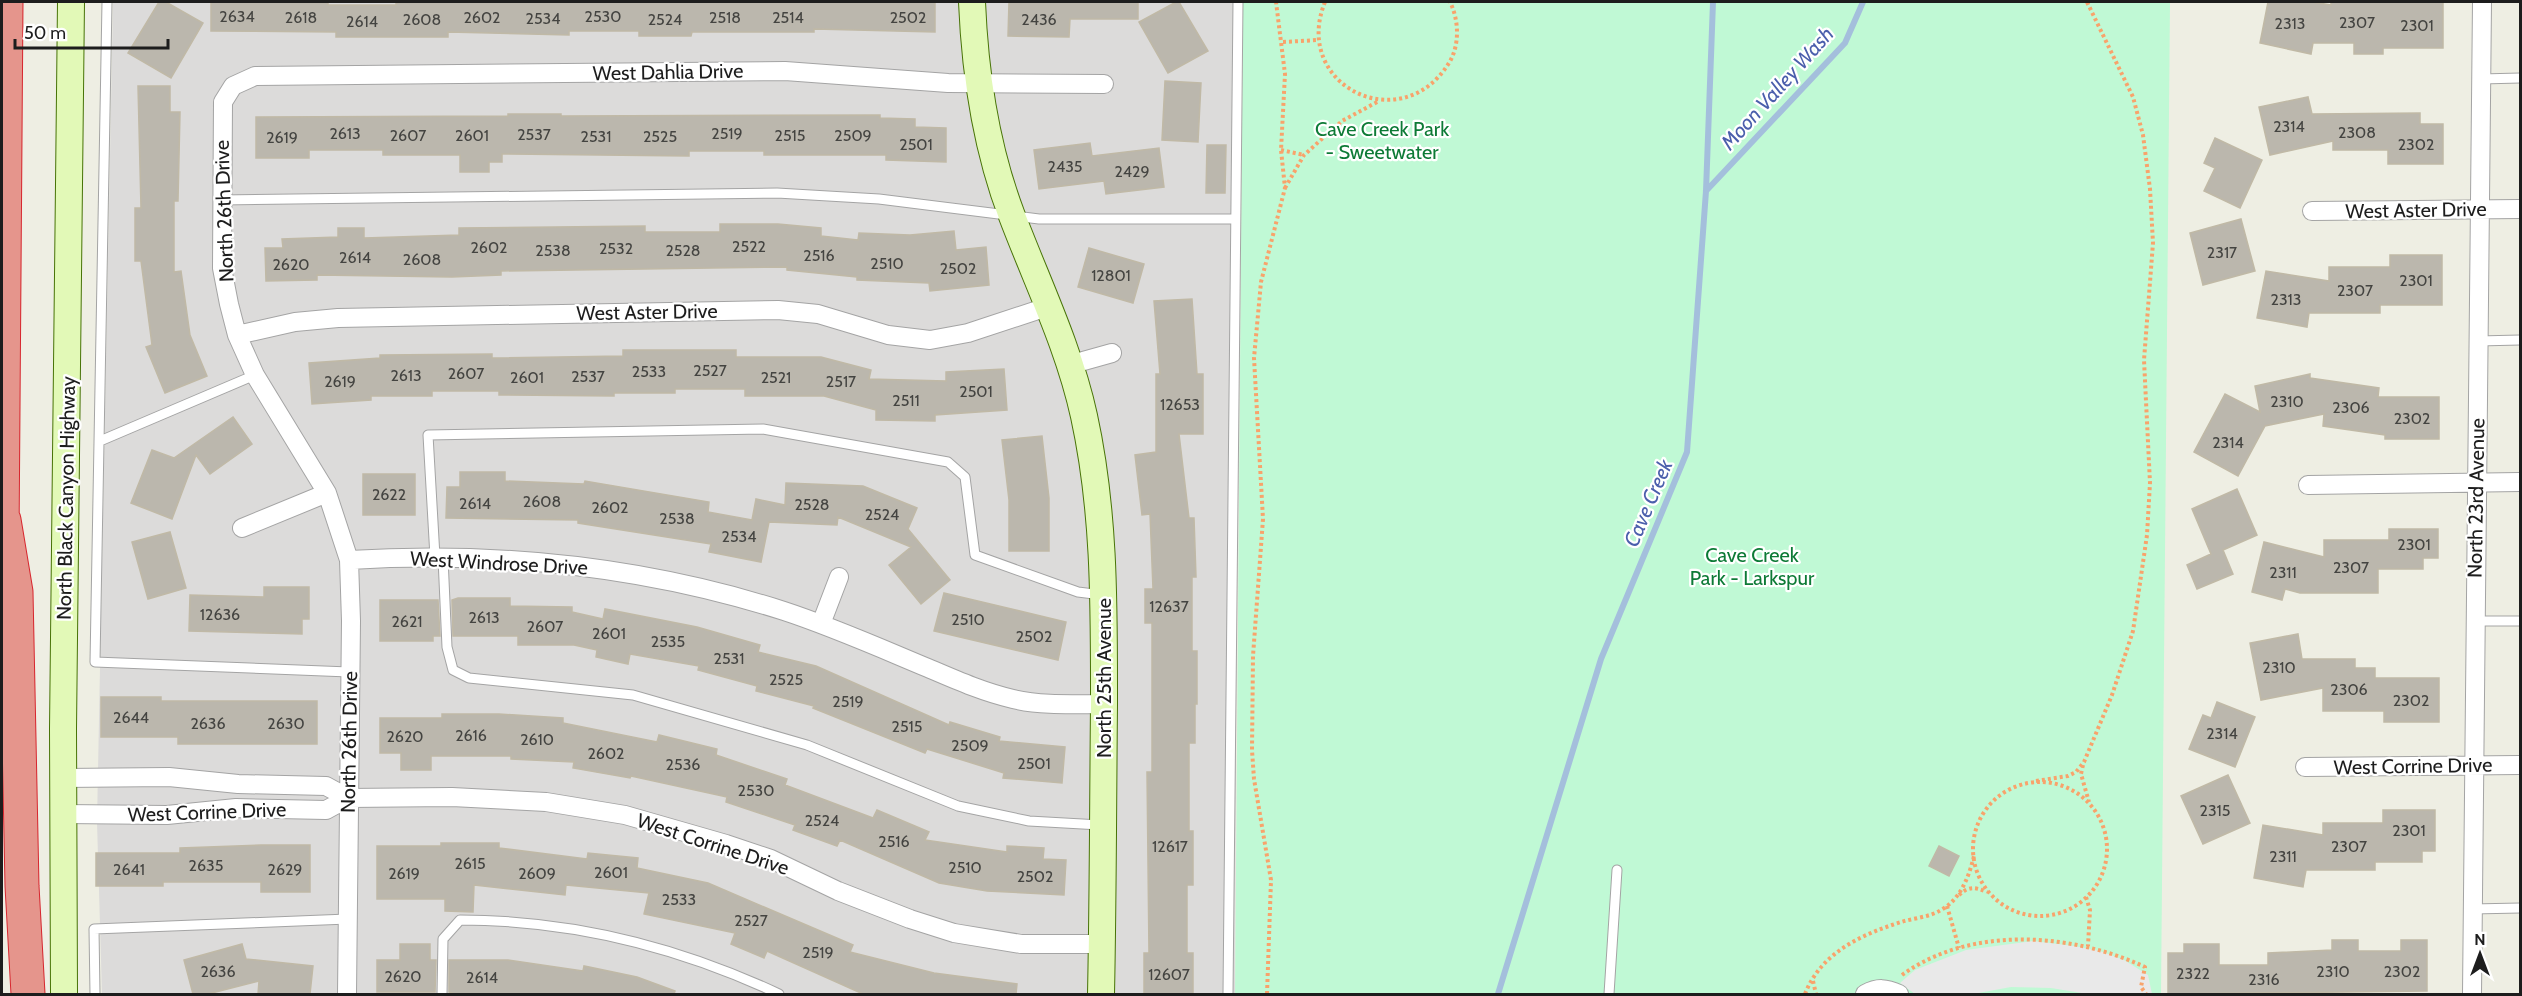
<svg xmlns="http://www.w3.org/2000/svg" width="2522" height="996" viewBox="0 0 2522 996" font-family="Cabin,sans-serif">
<rect width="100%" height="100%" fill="#eeeee3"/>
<!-- residential -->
<path fill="#dcdbda" d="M113 2H1239L1235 994H102L97 822Z"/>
<!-- park -->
<path fill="#c0f9d5" d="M1243 2H2170L2161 994H1235Z"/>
<!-- parking -->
<path fill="#e9e9e9" d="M2033 941 2074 946 2100 951 2124 960 2148 975 2152 994H2088L2051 988 2011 987 1973 994H1915L1900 983 1915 970 1966 950Z"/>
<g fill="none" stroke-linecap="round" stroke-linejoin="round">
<!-- stream -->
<path stroke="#a4bfdc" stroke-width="6" d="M1706 191 1845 43 1863 2
M1498 994 1601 659 1687 452 1706 191 1713 2"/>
</g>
<!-- building -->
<path fill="#bbb7ad" stroke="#c0b9a6" stroke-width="1.5" d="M159 2H166L203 23 171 78 128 53Z
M211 2H328V5H396V2H935V32L814 29V32H692L691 36H639V31H569V35L448 32V37H336V32L211 31Z
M1009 2H1138V19H1070L1069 37 1008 36Z
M1176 2H1179L1208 51 1168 73 1139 22Z
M2268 2H2313L2331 5V2H2443V48H2383V54H2354V43H2313L2311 54 2260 43Z
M1165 81 1201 83 1198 142 1162 140Z
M138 86H170V112H180L178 201H174V272L181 271 190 335 207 376 165 393 146 347 152 345 141 261H135V208H141Z
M2308 97 2312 114 2420 113V124H2443V164H2388V150H2333V141L2270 155 2259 107Z
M508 114H561V116L880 115V118L915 119V127L946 128V162L886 160V155H764V151H689V156L502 154V162H489V172H460V155H383V150H309V158H256V117L508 116Z
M2215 138 2262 160 2240 208 2204 191 2215 168 2204 163Z
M1090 143 1092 156 1159 148 1164 187 1106 194 1104 181 1039 189 1034 150Z
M1207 145H1226L1225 193H1206Z
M2241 219 2255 271 2203 285 2190 233Z
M720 224H778L821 228V236L858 240 859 233 910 235 954 231 956 250 986 247 989 285 930 291 929 283 857 280V277L787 270V267L501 271V275L452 277 317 275V280L266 281 265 248H283L282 239 338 237V228H364V238L459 235V228L645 226V232H720Z
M1089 248 1144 264 1133 303 1078 287Z
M2390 255H2442V305H2380V313H2309L2307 327 2257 318 2266 271 2329 281V267H2390Z
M1192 299 1197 374H1203V434H1179L1189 518H1194L1196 577H1192V651H1197V704H1195V743H1189V831H1193V885H1187V953H1193V994H1144V953H1149L1147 772H1152V623H1145V589H1153L1150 514 1142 515 1135 455 1156 452V374H1160L1154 301Z
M623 350H736V357H821L871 370 869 379 946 381V372L1004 369 1007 410 935 415V421L876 420V410L824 396H745V389H675V393H614V396L499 395V391H432V396H371V400L312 404 309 363 380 358V355L492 354V358L623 356Z
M2310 374V378L2379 388 2378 397H2439V439H2385V435L2323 426 2324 414 2265 426 2238 476 2194 452 2225 394 2260 412 2255 386Z
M233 417 252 444 210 474 196 455 172 519 131 503 152 450 174 458Z
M1042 436 1049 498V551H1009V500L1002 440Z
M460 472H505V481L584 484 585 481 709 502 708 512 752 520 756 499 785 505 786 483 863 486 917 508 908 529 950 580 921 604 889 565 911 547 838 517 837 525 769 522 761 562 709 552 711 544 578 523V520L446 518 447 487H460Z
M363 474H415V515H363Z
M2237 489 2257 535 2223 550 2233 574 2197 589 2187 565 2211 554 2192 509Z
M2389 529H2438V558H2423V569H2378V593H2300L2285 589 2282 600 2252 592 2264 542 2324 557V540H2389Z
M170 532 186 588 148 599 132 542Z
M264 587H309V619H302V634L189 631 190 595 264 597Z
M944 593 1066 622 1058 660 934 631Z
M458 598H510V606L572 607V612L603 619 605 609 697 627 760 645 758 652 816 666 949 725 950 722 1000 737 999 741 1065 747 1062 783 1003 778 1004 773 927 749 925 753 813 708 814 706 756 691 757 686 698 670 699 666 630 654 628 664 596 657 597 650 574 645H518V636H453L452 600Z
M380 600H438L440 636H433V641H380Z
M2298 634 2302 659H2355V668H2375V678H2439V722H2384V711H2323V688L2261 700 2250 643Z
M101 697H161V701H317V744H178V737H101Z
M2217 702 2255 717 2235 767 2189 749 2203 715 2211 718Z
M442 714H499L563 718V723L657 742 659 735 717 749 716 755 787 779 785 785 873 818 877 810 929 832 925 840 1007 852V846L1044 848 1043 859 1066 860 1064 895 987 891 939 883 840 840 837 846 793 830 795 825 726 802 727 797 631 776 630 778 573 768 574 762 511 759V756H431V770H401V753H380V718H442Z
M2228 775 2250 823 2203 844 2181 796Z
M2383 810H2435V851H2422V862H2375V870H2306L2303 887 2254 878 2263 825 2323 835V823H2383Z
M441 843H499V848L587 859 588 853 638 858 637 868 708 883 853 945 850 952 934 973 1017 984 1016 994H863L767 951 764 958 731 944 735 933 644 914 649 893 566 885 565 895 474 885 473 912 445 911V899H377V846H441Z
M261 845H310V892H261V882H163V886H96V853H180V848Z
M1939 846 1959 856 1949 876 1929 866Z
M2332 940H2358V951H2401V940H2427V991L2168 994V953H2184V944H2219V965H2268V953L2332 950Z
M242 944 246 959 313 966 310 994H258L259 981 208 994H193L184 960Z
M400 944H430V960H436L435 992H377V960H400Z
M449 960H508L583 971 584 966 637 977 675 991 674 994H455L449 992Z"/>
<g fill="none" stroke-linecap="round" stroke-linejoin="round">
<!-- lane casing -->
<g stroke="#a4a4a4" stroke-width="11">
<path id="lane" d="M107 2 95 662 349 672
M2481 79 2520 78
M221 200 777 193 879 199 1039 219H1235
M2478 341 2520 340
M100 441 255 375
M435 557 428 435 763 429 948 462 965 477 975 555 1078 592 1102 595
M443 558 447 647 453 670 469 678 633 695 807 745 958 806 1029 821 1100 825
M2475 621H2520
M2472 909 2520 908
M95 994 94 929 348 919
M442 994 443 939 460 920C571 920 679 947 779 994
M1228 994 1238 2
M1609 994 1617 870"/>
</g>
<!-- street casing -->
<g stroke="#a4a4a4" stroke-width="20">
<path id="street" d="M2312 211 2520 209
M237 335 295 322 338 318 778 310 818 314 888 335 930 340 968 333 1050 306
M1069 365 1112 353
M2308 485 2520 482
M242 528 327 493
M349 560C497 551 643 566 784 611 833 627 880 648 928 668 956 680 983 692 1013 699 1042 706 1074 704 1104 704
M821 624 839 577
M2305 767 2520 765
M63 778 169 777 238 784 326 786 348 798
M63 814 167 815 236 808 326 810 348 798 452 797 546 802 625 815 726 844 771 859 838 891 910 919 954 933 1021 944H1102
M347 994 351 621 349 560 327 493 255 375 237 335 229 304 222 268 223 102 233 86 255 76 785 71 948 83 1104 84
M1865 994C1878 987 1886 988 1899 994
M2472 994 2482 2"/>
</g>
<!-- secondary casing -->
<g stroke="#477306" stroke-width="28">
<path id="secondary" d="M972 2C975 74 986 148 1012 216 1037 282 1069 347 1084 416 1105 512 1104 607 1104 705 1103 801 1103 898 1101 994
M64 994 63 729 71 2"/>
</g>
<!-- highway casing -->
<g stroke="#d7262e" stroke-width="35">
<path id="highway" d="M4 520 16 592 22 886 28 994
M2 543 6 2"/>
</g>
<!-- path -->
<path stroke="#f8a36b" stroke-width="4" stroke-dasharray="3 3" stroke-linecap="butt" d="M1325 2C1291 85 1401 140 1449 63 1460 45 1459 20 1450 2
M1283 42 1318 40
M1281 150 1304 155
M1285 188 1304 155 1342 121 1379 101
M2083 765 2081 774 2089 802
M2036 781 2068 776 2076 772 2084 762 2112 695 2133 631 2147 535 2150 483 2144 360 2153 243 2150 189 2143 135 2133 97 2087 2
M1973 849a67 67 0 1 1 134 0a67 67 0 1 1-134 0Z
M1959 895C1969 886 1975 887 1987 892
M2086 897 2090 910 2088 946
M1947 906 1959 948
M1902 975C1971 925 2072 933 2145 967L2141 987 2146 994
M1813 981 1816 994
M1267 994 1271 880 1254 779 1252 750 1253 656 1263 519 1254 358 1261 282 1285 188 1281 150 1285 74 1276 2
M1805 994C1821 953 1860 935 1901 922 1914 918 1930 917 1941 910 1961 899 1969 876 1974 856"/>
<!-- lane -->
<use href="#lane" stroke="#fff" stroke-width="9"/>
<!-- street -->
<use href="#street" stroke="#fff" stroke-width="18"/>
<!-- secondary -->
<use href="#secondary" stroke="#e2f9b7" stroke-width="26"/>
<!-- highway -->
<use href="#highway" stroke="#e5958c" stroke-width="33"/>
</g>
<g text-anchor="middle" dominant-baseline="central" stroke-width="4.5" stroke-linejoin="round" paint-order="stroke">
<!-- number labels -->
<g font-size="16" fill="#444441">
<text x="237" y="16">2634</text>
<text x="603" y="16">2530</text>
<text x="301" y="17">2618</text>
<text x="482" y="17">2602</text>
<text x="725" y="17">2518</text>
<text x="788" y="17">2514</text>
<text x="908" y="17">2502</text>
<text x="543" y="18">2534</text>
<text x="422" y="19">2608</text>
<text x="665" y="19">2524</text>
<text x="1039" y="19">2436</text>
<text x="362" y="21">2614</text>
<text x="2357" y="22">2307</text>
<text x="2290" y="23">2313</text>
<text x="2417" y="25">2301</text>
<text x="2289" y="126">2314</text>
<text x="2357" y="132">2308</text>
<text x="345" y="133">2613</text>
<text x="727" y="133">2519</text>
<text x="534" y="134">2537</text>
<text x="408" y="135">2607</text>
<text x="472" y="135">2601</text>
<text x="790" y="135">2515</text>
<text x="853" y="135">2509</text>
<text x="596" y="136">2531</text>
<text x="660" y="136">2525</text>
<text x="282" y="137">2619</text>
<text x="916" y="144">2501</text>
<text x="2416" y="144">2302</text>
<text x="1065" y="166">2435</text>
<text x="1132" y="171">2429</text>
<text x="749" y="246">2522</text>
<text x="489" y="247">2602</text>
<text x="616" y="248">2532</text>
<text x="553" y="250">2538</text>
<text x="683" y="250">2528</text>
<text x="2222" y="252">2317</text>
<text x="819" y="255">2516</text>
<text x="355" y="257">2614</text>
<text x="422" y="259">2608</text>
<text x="887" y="263">2510</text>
<text x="291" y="264">2620</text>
<text x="958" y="268">2502</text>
<text x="1111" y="275">12801</text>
<text x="2416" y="280">2301</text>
<text x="2355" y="290">2307</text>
<text x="2286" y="299">2313</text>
<text x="710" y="370">2527</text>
<text x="649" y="371">2533</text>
<text x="466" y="373">2607</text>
<text x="406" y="375">2613</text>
<text x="588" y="376">2537</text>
<text x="527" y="377">2601</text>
<text x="776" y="377">2521</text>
<text x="340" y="381">2619</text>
<text x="841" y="381">2517</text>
<text x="976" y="391">2501</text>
<text x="906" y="400">2511</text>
<text x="2287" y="401">2310</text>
<text x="1180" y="404">12653</text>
<text x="2351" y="407">2306</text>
<text x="2412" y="418">2302</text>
<text x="2228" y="442">2314</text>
<text x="389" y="494">2622</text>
<text x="542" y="501">2608</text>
<text x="475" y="503">2614</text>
<text x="812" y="504">2528</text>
<text x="610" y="507">2602</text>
<text x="882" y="514">2524</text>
<text x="677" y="518">2538</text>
<text x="739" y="536">2534</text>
<text x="2414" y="544">2301</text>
<text x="2351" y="567">2307</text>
<text x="2283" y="572">2311</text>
<text x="1169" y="606">12637</text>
<text x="220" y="614">12636</text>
<text x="484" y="617">2613</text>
<text x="968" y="619">2510</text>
<text x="407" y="621">2621</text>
<text x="545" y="626">2607</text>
<text x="609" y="633">2601</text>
<text x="1034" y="636">2502</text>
<text x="668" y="641">2535</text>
<text x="729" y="658">2531</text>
<text x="2279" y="667">2310</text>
<text x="786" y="679">2525</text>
<text x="2349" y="689">2306</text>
<text x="2411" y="700">2302</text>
<text x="848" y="701">2519</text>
<text x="131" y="717">2644</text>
<text x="208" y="723">2636</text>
<text x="286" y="723">2630</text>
<text x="907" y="726">2515</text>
<text x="2222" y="733">2314</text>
<text x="471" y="735">2616</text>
<text x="405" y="736">2620</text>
<text x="537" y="739">2610</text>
<text x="970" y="745">2509</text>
<text x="606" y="753">2602</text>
<text x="1034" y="763">2501</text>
<text x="683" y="764">2536</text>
<text x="756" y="790">2530</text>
<text x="2215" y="810">2315</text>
<text x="822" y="820">2524</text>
<text x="2409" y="830">2301</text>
<text x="894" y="841">2516</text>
<text x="1170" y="846">12617</text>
<text x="2349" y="846">2307</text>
<text x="2283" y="856">2311</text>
<text x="470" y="863">2615</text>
<text x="206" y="865">2635</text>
<text x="965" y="867">2510</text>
<text x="129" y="869">2641</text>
<text x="285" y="869">2629</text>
<text x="611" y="872">2601</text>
<text x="404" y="873">2619</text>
<text x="537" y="873">2609</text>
<text x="1035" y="876">2502</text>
<text x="679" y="899">2533</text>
<text x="751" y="920">2527</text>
<text x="818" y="952">2519</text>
<text x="218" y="971">2636</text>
<text x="2333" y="971">2310</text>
<text x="2402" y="971">2302</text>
<text x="2193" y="973">2322</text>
<text x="1169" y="974">12607</text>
<text x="403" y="976">2620</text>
<text x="482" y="977">2614</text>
<text x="2264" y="979">2316</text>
</g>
<!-- street labels -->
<g font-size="20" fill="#1d1d1d" stroke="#fff">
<text transform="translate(668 72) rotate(-1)">West Dahlia Drive</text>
<text transform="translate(2416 210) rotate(-1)">West Aster Drive</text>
<text transform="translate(224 211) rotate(-92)">North 26th Drive</text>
<text transform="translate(647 312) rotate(-1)">West Aster Drive</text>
<text transform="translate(66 498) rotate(-89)">North Black Canyon Highway</text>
<text transform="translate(2476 498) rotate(-89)">North 23rd Avenue</text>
<text transform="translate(499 563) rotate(3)">West Windrose Drive</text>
<text transform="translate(1104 678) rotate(-90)">North 25th Avenue</text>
<text transform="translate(349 742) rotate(-89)">North 26th Drive</text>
<text transform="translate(2413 766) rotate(-1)">West Corrine Drive</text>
<text transform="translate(207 812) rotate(-2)">West Corrine Drive</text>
<text transform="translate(713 844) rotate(18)">West Corrine Drive</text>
</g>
<!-- park labels -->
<g font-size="20" fill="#0d7a36" stroke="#fff">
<text x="1382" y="129">Cave Creek Park<tspan x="1382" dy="23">- Sweetwater</tspan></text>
<text x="1752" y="555">Cave Creek<tspan x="1752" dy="23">Park - Larkspur</tspan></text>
</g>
<!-- water labels -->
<g font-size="21" font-style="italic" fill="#4b5fac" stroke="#fff">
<text transform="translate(1777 88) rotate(-48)">Moon Valley Wash</text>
<text transform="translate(1648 503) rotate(-67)">Cave Creek</text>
</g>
</g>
<!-- border -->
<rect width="2522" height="996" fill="none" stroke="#1d1d1d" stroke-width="6"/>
<!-- north arrow -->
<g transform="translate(2480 954)" stroke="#ffffff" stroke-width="4.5" paint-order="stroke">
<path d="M0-4.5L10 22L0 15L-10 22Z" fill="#1d1d1d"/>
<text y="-9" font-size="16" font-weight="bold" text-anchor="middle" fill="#1d1d1d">N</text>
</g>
<!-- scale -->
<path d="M15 39v9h153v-9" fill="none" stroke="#1d1d1d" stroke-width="3"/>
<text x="24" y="39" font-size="18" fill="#1d1d1d" stroke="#ffffff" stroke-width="4.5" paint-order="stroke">50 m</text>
</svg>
